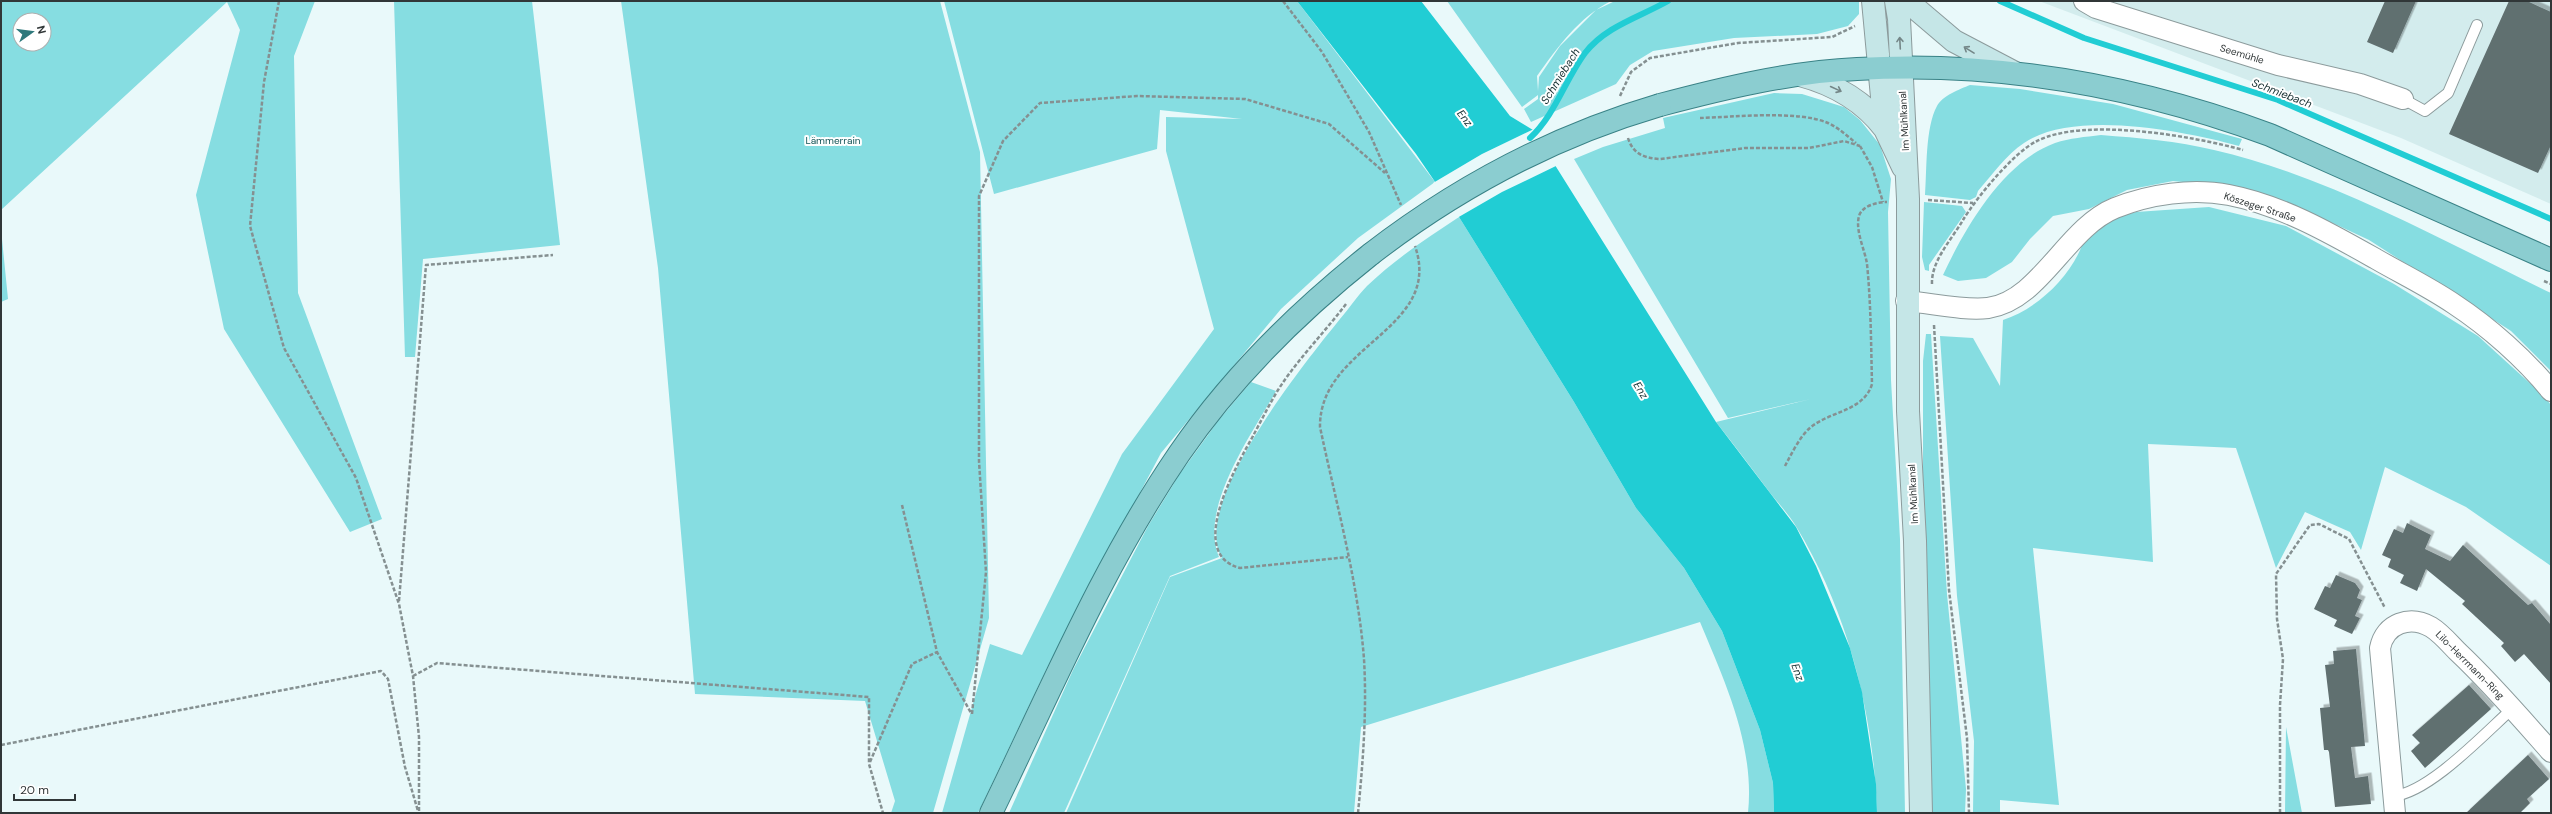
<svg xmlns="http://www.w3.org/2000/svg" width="2552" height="814" viewBox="0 0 2552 814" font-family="'DM Sans',sans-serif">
<defs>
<filter id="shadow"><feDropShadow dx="3.5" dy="-3.5" stdDeviation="0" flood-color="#0004"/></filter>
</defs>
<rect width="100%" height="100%" fill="#e9f9fa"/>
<!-- built -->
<path fill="#d3eced" d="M2039 1H2551V204L2401 138Z"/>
<!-- green -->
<path fill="#86dde1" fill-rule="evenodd" d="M1 1H315L294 56 298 293 382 519 350 532 224 329 196 195 240 30 227 2 1 210ZM20 20H44V44H20Z
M394 1H532L560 245 423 259 415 357H405Z
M621 1H940L980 152 989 618 933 813H891L895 801 865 701 695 694 658 268Z
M944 1H1297L1435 182 1358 238 1281 309 1161 453 1046 670 978 813H942L990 644 1022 655 1122 454 1214 329 1166 151V117L1242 119 1160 110 1157 149 994 194Z
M1447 1H1611C1579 17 1557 48 1537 76L1538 91 1539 77 1560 46 1596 10 1615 1H1859V14L1848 26 1817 34 1734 38 1653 51 1630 65 1616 84 1531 122 1524 109 1538 99V95L1522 107Z
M1970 85 2020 89 2113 104 2242 139 2239 146C2184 131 2074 109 2024 143 2006 155 1992 175 1978 191L1976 197 1970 200 1925 195C1927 170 1925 128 1937 106 1942 96 1960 89 1970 85Z
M1774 93 1802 94 1844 107 1860 120 1880 145 1891 179 1888 212 1891 380 1900 539 1905 813H1877C1874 715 1848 612 1797 528 1790 516 1780 505 1771 494 1753 470 1735 446 1716 422L1811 399 1728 418 1574 159 1603 147 1665 128 1663 118Z
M2101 135C2139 138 2177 141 2214 150 2329 176 2445 242 2551 293V371L2511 331 2369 240 2290 203 2231 187 2173 181 2127 190 2089 209 2053 216 2030 239 2012 262 1986 278 1958 281 1943 275C1965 228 2003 162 2055 143 2070 138 2085 137 2101 135Z
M1924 202 1962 206 1966 212 1929 265V271L1925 270 1922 257Z
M2209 207 2286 226 2394 284 2478 336 2544 396 2551 405V566L2466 507 2385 467 2361 550 2350 532 2305 512 2276 568 2236 448 2148 444 2153 562 2033 548 2059 805 2000 800V813H1973L1974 741 1957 596 1940 336 1973 338 2000 386 2003 320C2039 308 2074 274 2085 237L2117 217 2136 212Z
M1459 217 1574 402 1636 508 1684 568 1722 631 1760 730 1773 783 1774 813H1748C1755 746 1725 682 1700 622L1361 727 1354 813H1066L1170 577 1222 558C1189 505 1307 360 1340 319 1349 309 1357 296 1367 286 1394 260 1427 238 1459 217Z
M1 229 8 299 1 302Z
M1926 334H1931L1947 594 1966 789 1965 813H1929L1923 481V361Z
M1251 382 1276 391C1253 433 1198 508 1219 557L1170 576 1064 813H1009L1073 670 1148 526 1179 475 1218 421Z
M2286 727 2302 813H2285Z"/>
<!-- water -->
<path fill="#21cdd4" d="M1297 1H1421L1510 116 1533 130 1716 422 1796 527 1816 566 1850 648 1862 692 1876 784 1877 813H1774L1773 783 1760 730 1722 631 1684 568 1636 508 1574 402 1459 217 1416 154Z"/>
<!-- pier -->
<path fill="#e9f9fa" d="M1534 129 1558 165 1502 192 1457 218 1433 183 1482 154Z"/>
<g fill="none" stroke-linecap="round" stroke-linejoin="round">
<!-- stream -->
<path stroke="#21cdd4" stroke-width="6" d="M2000 1 2084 38 2278 100 2551 219
M1530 138C1555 115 1565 80 1585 53 1606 26 1640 17 1668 1"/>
</g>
<!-- building -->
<path fill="#616f70" filter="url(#shadow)" d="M2385 1H2416L2393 53 2367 42Z
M2509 1H2527L2551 12V145L2538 173 2449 134Z
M2407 523 2431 535 2425 549 2450 561 2463 545 2528 605 2532 603 2551 625V684L2524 654 2515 662 2501 646 2504 643 2462 604 2465 601 2426 569 2417 591 2400 583 2404 575 2388 567 2391 559 2382 555 2394 529 2403 533Z
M2336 575 2355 583 2360 590 2357 598 2362 600 2355 616 2360 618 2352 634 2334 626 2337 620 2314 609 2325 586 2330 588Z
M2356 649 2365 746 2351 747 2355 778 2368 776 2371 804 2335 807 2329 752 2328 750H2324L2320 708 2330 707 2325 665 2334 664 2333 651Z
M2469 685 2491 709 2425 768 2411 751 2420 743 2412 735Z
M2528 755 2549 779 2527 799 2530 803 2520 813H2466Z"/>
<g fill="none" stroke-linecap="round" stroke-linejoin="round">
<!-- lane casing -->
<g stroke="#8c9b9c" stroke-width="12">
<path id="lane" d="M2403 99 2425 111 2448 93 2477 25
M2393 796C2429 793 2485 733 2512 709"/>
</g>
<!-- street casing -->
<g stroke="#8c9b9c" stroke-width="22">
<path id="street" d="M2084 1 2096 8 2278 65 2360 84 2403 99
M1906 301C1931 303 1964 311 1988 308 2040 301 2066 228 2115 208 2150 194 2192 188 2229 195 2281 205 2330 233 2376 259 2402 274 2429 287 2454 304 2489 327 2525 359 2551 391
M2395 813 2380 648C2385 623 2410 615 2431 627 2441 633 2450 644 2458 652 2491 683 2521 718 2551 752"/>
</g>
<!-- secondary casing -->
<g stroke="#8c9b9c" stroke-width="24">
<path id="secondary" d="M1873 1 1885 129 1903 167
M1896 1 1899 19 1908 199V411L1915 541 1921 813
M1907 1 1954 41 2015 73
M1800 75C1834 84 1863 100 1885 129"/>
</g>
<!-- primary casing -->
<g stroke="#398286" stroke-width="24">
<path id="primary" d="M1660 105C1724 88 1791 72 1857 69 1999 61 2138 86 2270 135L2551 260
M991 813C1050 692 1103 565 1179 454 1231 378 1299 311 1371 254"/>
</g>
<!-- path -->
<path stroke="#859091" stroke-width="2.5" stroke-dasharray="4 2" stroke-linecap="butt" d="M279 1 264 82 250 226 284 348 356 478 399 604 413 676 419 737V813
M1283 1 1322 52 1369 132 1401 205
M1620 96 1631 72 1650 58 1738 43 1832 37 1855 26
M1700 118C1735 117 1798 110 1828 123 1839 128 1847 136 1856 143
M1628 138C1633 154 1644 158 1660 159L1745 148H1809L1844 141 1860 146
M1860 146 1872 167 1883 202
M1928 200 1973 203
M2544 281 2551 284
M1932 284C1931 261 1952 239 1963 220 1977 197 2014 152 2037 141 2084 117 2193 136 2243 150
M1346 304C1324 333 1297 360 1278 390 1269 405 1261 421 1253 436 1237 465 1185 554 1240 568L1348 557
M1934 325 1949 590 1967 738 1969 813
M1785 466C1792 453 1800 436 1811 427 1831 411 1864 411 1872 384 1871 344 1871 304 1867 264 1865 250 1855 231 1859 216 1862 206 1877 202 1887 202
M902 505 937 652 971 713
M399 601 426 265 553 255
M413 676 437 663 869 697V764L883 813
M972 714 986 572 979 461V196L1003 141 1040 103 1137 96 1245 99 1329 124 1385 173
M1 745 381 671 388 679 405 767 418 811
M870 762 912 664 937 652
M1358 813C1363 762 1367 710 1364 659 1358 581 1336 503 1320 427 1319 345 1444 330 1415 246
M2280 813V705L2283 659 2277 619 2276 574 2310 525 2319 524 2349 539 2385 608"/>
<!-- lane -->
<use href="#lane" stroke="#fff" stroke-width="10"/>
<!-- street -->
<use href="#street" stroke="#fff" stroke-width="20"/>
<!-- secondary -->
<use href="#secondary" stroke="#c5e6e7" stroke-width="22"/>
<!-- primary -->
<use href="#primary" stroke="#8bcdd0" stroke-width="22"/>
<!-- primary-bridge casing -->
<g stroke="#398286" stroke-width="24" stroke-linecap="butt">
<path id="primary-bridge" d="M1371 254C1458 187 1554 136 1660 105"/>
</g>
<!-- primary-bridge -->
<use href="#primary-bridge" stroke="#8bcdd0" stroke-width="22"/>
</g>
<!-- one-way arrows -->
<defs><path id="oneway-shaft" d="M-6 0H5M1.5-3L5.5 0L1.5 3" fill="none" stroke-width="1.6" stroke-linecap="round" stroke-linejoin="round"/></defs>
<g stroke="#748687">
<use href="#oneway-shaft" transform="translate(1900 43) rotate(-93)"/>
<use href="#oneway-shaft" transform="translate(1969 50) rotate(-148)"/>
<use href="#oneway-shaft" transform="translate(1836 89) rotate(25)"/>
</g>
<g text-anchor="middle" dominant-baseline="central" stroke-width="4" stroke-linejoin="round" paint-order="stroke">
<!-- street labels -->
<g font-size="10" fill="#313738" stroke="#fff">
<text transform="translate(2242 54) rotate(17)">Seemühle</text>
<text transform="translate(1904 121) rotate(-93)">Im Mühlkanal</text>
<text transform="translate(2260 207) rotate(18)">Köszeger Straße</text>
<text transform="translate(1913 494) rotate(-93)">Im Mühlkanal</text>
<text transform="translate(2470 665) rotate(45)">Lilo-Herrmann-Ring</text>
</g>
<!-- park labels -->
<g font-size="10" fill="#135457" stroke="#fff">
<text x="833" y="140">Lämmerrain</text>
</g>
<!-- water labels -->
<g font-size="11" font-style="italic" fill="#162f31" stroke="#fff">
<text transform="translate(1560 76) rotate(-58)">Schmiebach</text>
<text transform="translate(2282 93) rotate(21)">Schmiebach</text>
<text transform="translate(1465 118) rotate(52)">Enz</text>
<text transform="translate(1641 390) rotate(58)">Enz</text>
<text transform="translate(1798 672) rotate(70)">Enz</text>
</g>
</g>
<!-- border -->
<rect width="2552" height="814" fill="none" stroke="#313738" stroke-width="4"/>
<!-- north arrow -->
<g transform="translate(32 32) rotate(76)"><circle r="19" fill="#ffffff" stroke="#adafaf"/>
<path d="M0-3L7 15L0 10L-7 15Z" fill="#2f797c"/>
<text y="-6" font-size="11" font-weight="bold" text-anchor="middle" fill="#313738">N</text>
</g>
<!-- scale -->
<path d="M14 794v6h61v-6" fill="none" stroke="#313738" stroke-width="2"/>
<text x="20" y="794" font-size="12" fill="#313738" stroke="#ffffff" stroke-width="3" paint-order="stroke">20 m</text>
</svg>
